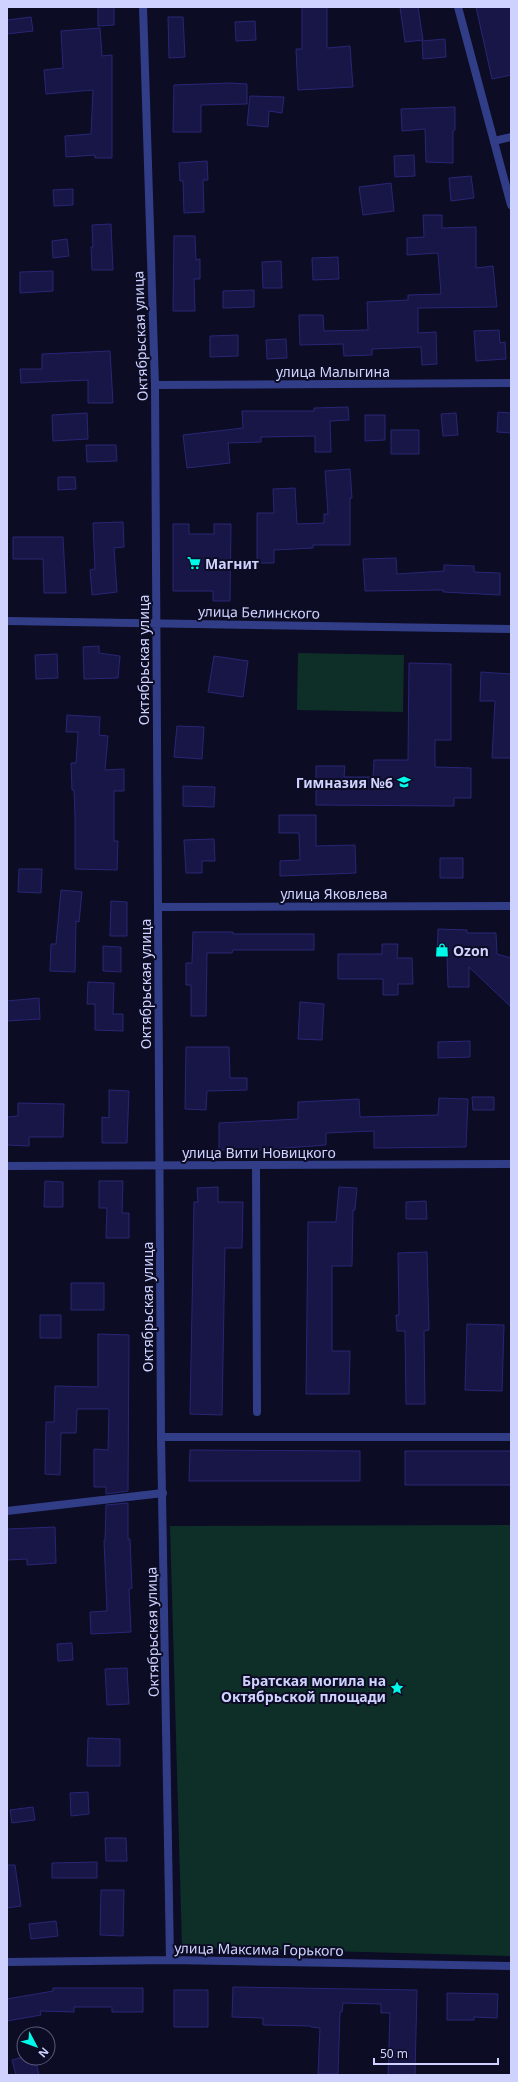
<svg xmlns="http://www.w3.org/2000/svg" width="518" height="2082" viewBox="0 0 518 2082" font-family="'Noto Sans',sans-serif">
<rect width="100%" height="100%" fill="#0c0c24"/>
<!-- green -->
<path fill="#0e2f28" d="M298 653 404 655 403 712 297 710Z
M511 1525V1956L182 1947 170 1526Z"/>
<!-- building -->
<path fill="#181647" stroke="#282675" d="M98 7H114V25L98 26Z
M302 7H327V48L350 46 353 87 298 90 296 49H302Z
M400 7H418L423 40 405 42Z
M476 7H511V75L492 79Z
M31 17 33 31 7 34V20Z
M168 17H183L185 57 169 58Z
M255 21 256 40 236 41 235 22Z
M100 28 102 56 112 55V158H95V155L66 157 65 136 91 134 93 90 46 94 44 70 63 68 61 31Z
M445 39 446 57 423 59 422 41Z
M229 83 247 84V104L201 105V132H173L174 85Z
M250 96 284 97 282 113 269 111 268 127 247 125Z
M455 107V130L453 131V163L426 162 425 129 402 131 401 109Z
M414 155 415 176 395 177 394 156Z
M207 161 208 180H203L204 212 184 213 183 181H180L179 163Z
M471 176 474 198 451 201 449 178Z
M391 183 394 211 363 215 359 187Z
M73 189V205L54 206 53 190Z
M423 215H442V228L476 227V268L493 266 497 307 418 308V333L436 332 437 364 422 365 421 347 372 349V355L344 356 343 344 300 345 299 315H323L324 331 368 330 367 302 408 300V295L441 294 438 253 407 255V238L424 237Z
M111 224 113 270H92L91 247H93L92 225Z
M174 236H195L196 260 200 259V279H194L195 311H173Z
M67 239 69 256 53 258 52 241Z
M338 257 339 279 313 280 312 258Z
M281 261 282 288H263L262 262Z
M53 271V291L20 293V272Z
M254 290V307L223 308V291Z
M499 330 500 343 505 342 506 359 476 361 474 331Z
M238 335V356L210 357V336Z
M286 339 287 358 267 359 266 340Z
M110 351 113 403H88V380L21 383 20 369H42V354Z
M348 407 349 420 330 421 331 452H315V436L261 437V442L228 443 230 463 187 468 183 435 243 428 242 411H314V408Z
M498 412 511 413V433L497 432Z
M87 413 88 439 53 441 52 415Z
M456 413 458 435 443 436 441 414Z
M365 415H385V440L365 441Z
M391 430H419V454H391Z
M86 445H116L117 461 87 462Z
M350 469 352 498H350V545H313V548L274 550V563H257V513H274L273 489 295 488 297 524 324 523V514H328L325 471Z
M58 477H75L76 489 58 490Z
M123 522 124 547 114 548 117 592 92 595 90 570 95 569 93 523Z
M173 524H189V534H214V524H231L230 601H213V591H173Z
M13 537H63L66 593H44L43 559H13Z
M396 558 397 574 444 571V565L474 566V572L500 573V595L443 592V590L365 591 363 559Z
M99 646V653L120 656 118 678 84 679 83 647Z
M57 654 58 678 36 679 35 655Z
M214 656 248 661 243 697 208 692Z
M409 663 451 664V740H435V767L471 768V798H454V806L316 805V766H345L344 777H373L374 760H408Z
M481 672 511 674V758H492L495 701H480Z
M67 715 100 717 99 735 108 736 105 770 124 769V791H114V841H118L117 870 75 869V817L74 790H72L71 763H76L78 732H66Z
M177 726 204 727 202 759 174 757Z
M183 786 215 787 214 807 183 806Z
M279 815H316V846L355 845 356 873 280 876V861L300 860 299 833H279Z
M214 839 215 861H202V873H186L184 840Z
M440 858H463V878H440Z
M19 869H42L41 893 18 892Z
M61 890 82 892 79 922 76 921 75 972 50 971 51 944H56Z
M111 901 127 902V936H110Z
M438 929 467 930V933H496L497 954 511 958V1007L469 967V987H448L447 956H437Z
M193 932H233V934H314V950H233L232 953H207L206 1016H191V985H186V963H192Z
M382 944H398L397 958H412L413 984H398V995H383V979H338V954H382Z
M103 946 121 947V972L103 971Z
M88 982 114 983 113 1014H123V1031L95 1030V1004H87Z
M39 998 40 1019 7 1021V1001Z
M300 1002 324 1004 322 1040 298 1039Z
M470 1041V1057L438 1058V1042Z
M186 1047H229L230 1078H247V1090L207 1091 206 1110 185 1109Z
M109 1090 129 1091 127 1143H102V1117L109 1118Z
M472 1097H494V1110H473Z
M439 1098 468 1099 466 1147 374 1148V1131L326 1133V1145L259 1150H219V1123L298 1119V1102L359 1099 360 1117 438 1115Z
M18 1103 64 1104 63 1137H29V1146L7 1145V1117L18 1116Z
M45 1181 63 1182V1207H44Z
M99 1181H123L122 1213H129V1238H106L107 1208H99Z
M218 1187V1202H243L242 1248H225L222 1415 190 1414 194 1202H198L197 1188Z
M339 1187 357 1188 355 1210H353L352 1266H332V1351H350L349 1394H306L308 1222H336Z
M426 1201 427 1219H406V1202Z
M427 1252 429 1330 424 1331 425 1404H406L405 1331H397L396 1315H399L398 1253Z
M71 1283H104V1310H71Z
M40 1315H61V1338H40Z
M467 1324 504 1325 502 1391 465 1390Z
M98 1334 129 1335 128 1491 106 1494V1487H94V1449L108 1450 109 1409H77L76 1433H61L60 1475 45 1474 46 1422H54L55 1386 98 1387Z
M190 1450 360 1451V1481H189Z
M405 1451H511V1485H405Z
M128 1503V1539H130L132 1588 129 1589 131 1632 91 1634 90 1612 107 1611 104 1540H105L106 1505Z
M55 1527 56 1563 27 1565V1559L7 1560V1529Z
M72 1643 73 1660 58 1661 57 1644Z
M127 1668 129 1704 107 1705 105 1669Z
M88 1738 120 1739V1766H87Z
M88 1792 89 1814 71 1816 70 1793Z
M33 1807 35 1820 12 1823 10 1810Z
M105 1838H126L127 1861H106Z
M97 1862V1878H52V1863Z
M7 1865H15L21 1906 7 1908Z
M101 1890H124L123 1936 100 1935Z
M56 1921 58 1936 31 1939 29 1924Z
M233 1987 417 1990 415 2075H388L390 2013H381V2004L343 2003 342 2012H340L338 2074H318L320 2028 311 2027V2026L263 2025V2018L232 2017Z
M53 1988H143V2012H112V2007H74V2012L40 2011 41 2015 7 2021V1999L53 1991Z
M174 1990H208V2027H174Z
M447 1993 498 1994 497 2018 474 2017V2020H447Z
M19 2058H35L39 2075H16L12 2060Z"/>
<g fill="none" stroke-linecap="round" stroke-linejoin="round">
<!-- service -->
<path stroke="#323d88" stroke-width="8" d="M494 141 511 137
M256 1165 257 1412
M161 1437H511
M7 1511 163 1493"/>
<!-- minor -->
<path stroke="#323d88" stroke-width="8" d="M143 7 155 385 161 1437 170 1960
M458 7 511 205
M155 385 511 383
M7 621 511 629
M158 907 511 906
M7 1166 511 1164
M7 1962 170 1960 511 1966"/>
</g>
<!-- icons -->
<defs>
<g id="supermarket-bare" transform="scale(1.08)"><path d="M-6-5.5h2.5l.6 2H6L4.5 2H-2.5L-4.4-4H-6ZM-1.5 3.2a1.3 1.3 0 1 0 .1 0ZM3 3.2a1.3 1.3 0 1 0 .1 0Z" fill="#00fae9" stroke="#0c0c24" stroke-width="2.5" paint-order="stroke"/></g>
<g id="school-bare" transform="scale(1.08)"><path d="M0-5L7-2L0 1L-7-2ZM-4 1L0 2.5L4 1V4Q0 6-4 4Z" fill="#00fae9" stroke="#0c0c24" stroke-width="2.5" paint-order="stroke"/></g>
<g id="shop-bare" transform="scale(1.08)"><path d="M-5-2.5h2.3a2.7 3.5 0 0 1 5.4 0H5L5.5 6h-11ZM-1.5-2.5h3a1.5 2.3 0 0 0-3 0Z" fill="#00fae9" stroke="#0c0c24" stroke-width="2.5" paint-order="stroke"/></g>
<g id="sight-bare" transform="scale(1.08)"><path d="M0-6L1.8-2.2L6-1.7L2.9 1.2L3.7 5.4L0 3.3L-3.7 5.4L-2.9 1.2L-6-1.7L-1.8-2.2Z" fill="#00fae9" stroke="#0c0c24" stroke-width="2.5" paint-order="stroke"/></g>
</defs>
<g fill-rule="evenodd">
<use href="#supermarket-bare" x="194" y="563"/>
<use href="#school-bare" x="404" y="782"/>
<use href="#shop-bare" x="442" y="950"/>
<use href="#sight-bare" x="397" y="1688"/>
</g>
<g text-anchor="middle" dominant-baseline="central" stroke-width="4" stroke-linejoin="round" paint-order="stroke">
<!-- street labels -->
<g font-size="14" fill="#cfd2ff" stroke="#0c0c24">
<text transform="translate(140 336) rotate(-92)">Октябрьская улица</text>
<text x="333" y="371">улица Малыгина</text>
<text transform="translate(259 612) rotate(1)">улица Белинского</text>
<text transform="translate(143 660) rotate(-90)">Октябрьская улица</text>
<text x="334" y="893">улица Яковлева</text>
<text transform="translate(145 984) rotate(-90)">Октябрьская улица</text>
<text x="259" y="1152">улица Вити Новицкого</text>
<text transform="translate(147 1307) rotate(-90)">Октябрьская улица</text>
<text transform="translate(152 1632) rotate(-91)">Октябрьская улица</text>
<text transform="translate(259 1949) rotate(1)">улица Максима Горького</text>
</g>
<!-- poi labels -->
<g font-size="14" font-weight="bold" fill="#cfd2ff" stroke="#0c0c24" text-anchor="start">
<text x="205" y="563">Магнит</text>
<text x="393" y="782" text-anchor="end">Гимназия №6</text>
<text x="453" y="950">Ozon</text>
<text x="386" y="1680" text-anchor="end">Братская могила на<tspan x="386" dy="16">Октябрьской площади</tspan></text>
</g>
</g>
<!-- border -->
<rect width="518" height="2082" fill="none" stroke="#cfd2ff" stroke-width="16"/>
<!-- north arrow -->
<g transform="translate(36 2046) rotate(131)"><circle r="19" fill="#0c0c24" stroke="#5a5b7c"/>
<path d="M0-3L7 15L0 10L-7 15Z" fill="#00fae9"/>
<text y="-6" font-size="11" font-weight="bold" text-anchor="middle" fill="#cfd2ff">N</text>
</g>
<!-- scale -->
<path d="M374 2058v6h124v-6" fill="none" stroke="#cfd2ff" stroke-width="2"/>
<text x="380" y="2058" font-size="12" fill="#cfd2ff" stroke="#0c0c24" stroke-width="3" paint-order="stroke">50 m</text>
</svg>
